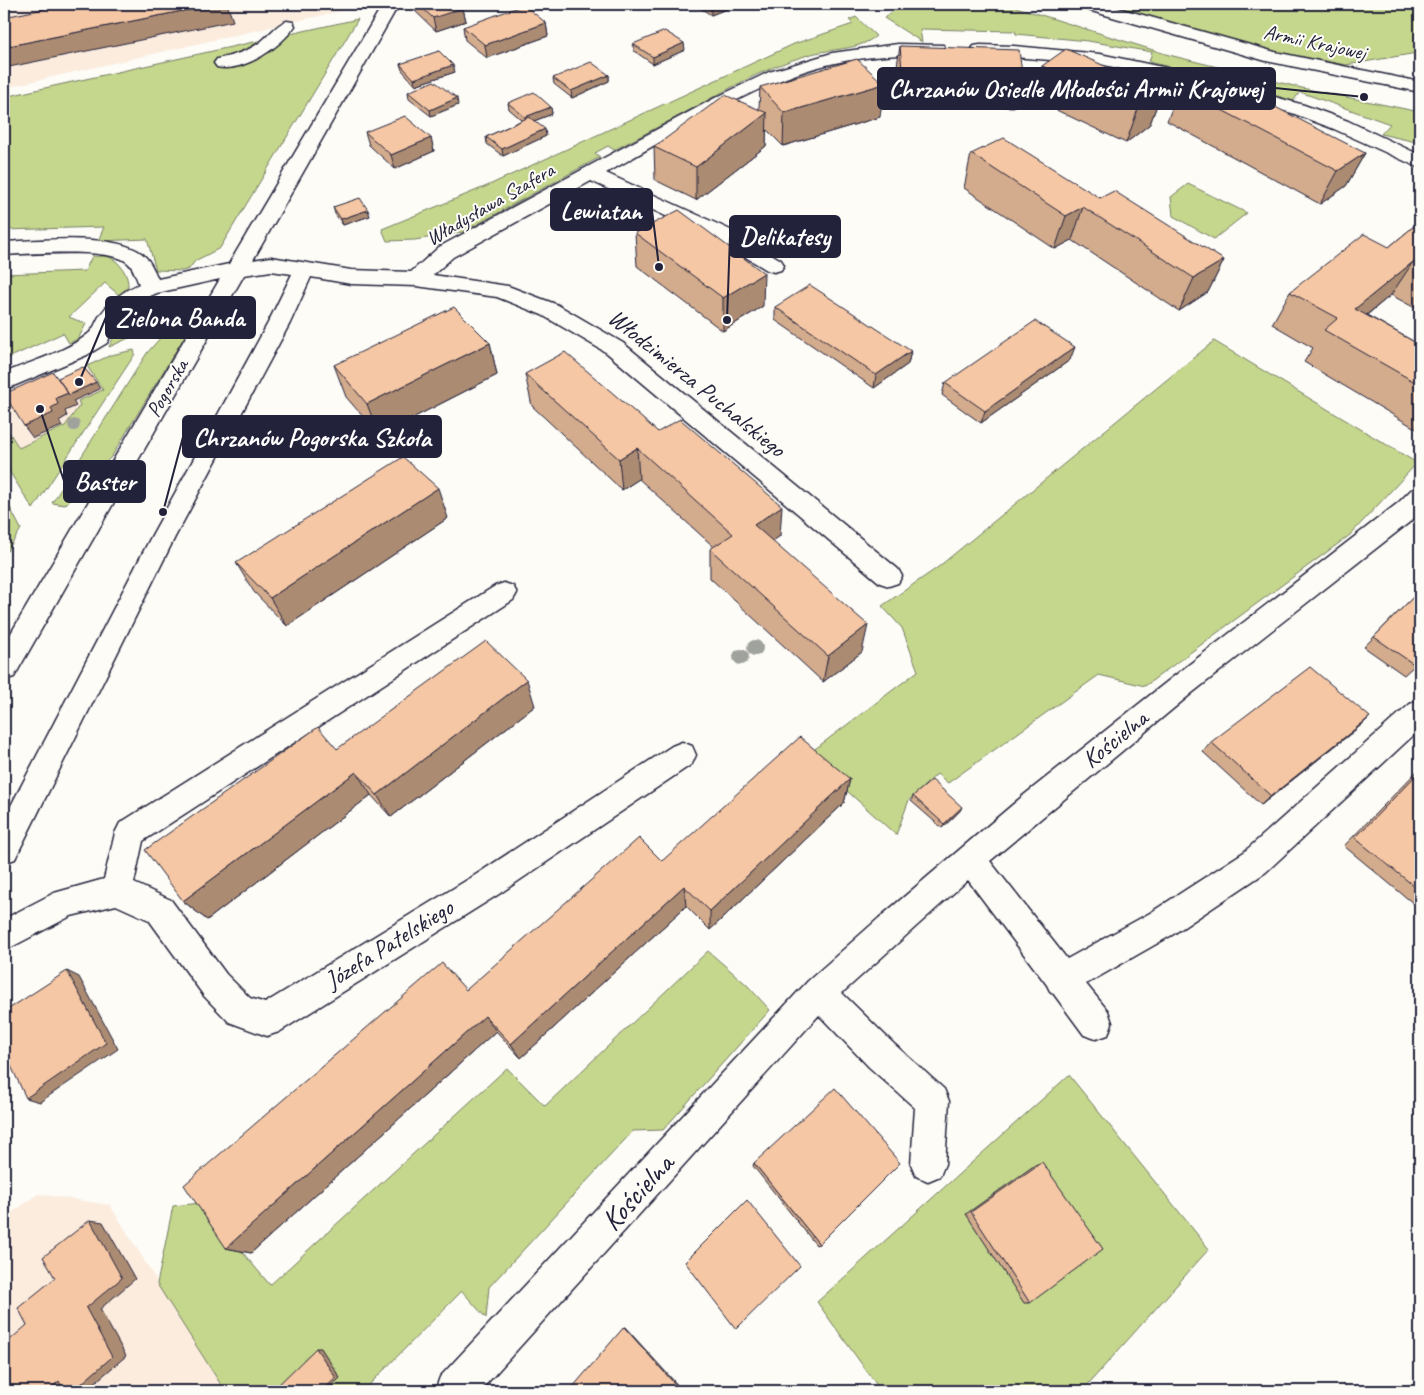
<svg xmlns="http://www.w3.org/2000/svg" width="1424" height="1395" viewBox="0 0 1424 1395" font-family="Caveat,sans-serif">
<rect width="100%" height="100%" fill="#fdfcf7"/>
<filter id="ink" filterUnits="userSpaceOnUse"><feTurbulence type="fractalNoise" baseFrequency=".02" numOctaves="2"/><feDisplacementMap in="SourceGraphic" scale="10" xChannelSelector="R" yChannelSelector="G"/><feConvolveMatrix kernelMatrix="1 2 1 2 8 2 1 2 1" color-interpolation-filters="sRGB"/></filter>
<g filter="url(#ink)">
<!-- built -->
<path fill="#fbecde" d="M4 4H357L354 8 4 88Z
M87 366 104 390 78 401 80 405 65 426 19 448 4 424V402Z
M38 1194 110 1205 225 1391H4V1218Z"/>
<!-- green -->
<path fill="#c5d78c" stroke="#747c64" d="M902 4H1006L1169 55 1302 88 1420 112V143L1381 134 1390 124 1300 92 1293 101 1224 80 1149 62 1152 52 1088 41 1016 34 1015 31 920 29 922 42 884 18Z
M1107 4H1420V50L1417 53 1346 65 1244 46Z
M856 17 876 36C858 51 831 48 808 55 760 69 718 95 675 118 655 129 634 139 614 150L608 146 595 153 600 157 463 232 415 240 387 241 382 229 487 186 794 44 853 24 849 20Z
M358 19 220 248 195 261 189 269 182 271 156 270 147 239 98 241 104 227 4 230V97Z
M1188 184 1247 213 1214 239 1173 216 1171 197Z
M92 256C96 257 104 255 109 257 120 261 129 276 128 287L119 295 105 283 69 317 86 324 78 339 69 343 63 333 4 360V274L85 271Z
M150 299 162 323 109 347C120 323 125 310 150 299Z
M168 329H189L112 456 65 505 52 503 147 353Z
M1214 341 1417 463 1350 535 1145 686 1099 675 948 783 937 774 909 800 896 835 807 755 918 671 902 628 882 606 937 568Z
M134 350 135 354 33 509 4 463V424L19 448 65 426 80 405 78 401 103 390 87 366 111 355Z
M4 496 21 529 4 556Z
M708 951 747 985 770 1010 663 1130 633 1131 489 1287 486 1318 462 1291 363 1391H225L157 1284 173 1206 201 1203 270 1285 507 1068 545 1106Z
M1069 1075 1209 1249 1082 1391H881L817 1302Z"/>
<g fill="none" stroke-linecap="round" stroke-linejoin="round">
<!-- minor casing -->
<g stroke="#22223b" stroke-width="3">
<path id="minor" d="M383 4H399L253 260 271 257 351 270 411 272 439 247 715 98 769 72 832 53 898 44 943 45 946 49 943 53 937 54C903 54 868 56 835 63 759 79 674 135 606 173L735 232 781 260 784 265 781 270 774 272 767 270 721 242 591 181 453 257 433 275 508 286 558 305 623 343 898 569 902 576 898 583 889 586 880 583 607 353 542 315 497 297 416 286 351 284 311 277 290 323 175 537 15 859 4 863V819L151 537 268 323 292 274 271 271 244 275 14 677 4 680V645L220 279 157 293 138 301 117 322 107 343 87 355 4 390V373C30 362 66 352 88 334 94 330 96 321 100 315 110 301 123 291 139 284 136 278 134 268 128 263 110 247 30 254 4 255V242C37 240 114 233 141 253 149 258 154 270 158 279L229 264Z
M1079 4H1104L1275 52 1420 82V92L1266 61 1081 8Z
M287 21 293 22 295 26C281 47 243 73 217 67L214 63 217 59C232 56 246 52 259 43 268 37 276 24 287 21Z
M980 45 1014 46 1100 54 1176 70 1304 105 1348 121 1420 155V168L1334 129 1292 113 1167 79 1100 64 974 54 971 50 974 46Z
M1420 488V512L1416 517 1192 693 990 861 1067 959 1150 913 1244 852 1410 704 1420 700V729L1266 872 1172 935 1086 984 1108 1011 1112 1023 1108 1035 1096 1039 1084 1035 1053 993 1050 991 1047 985 968 880 842 993 893 1043 944 1089 949 1101 945 1164 940 1176 928 1181 916 1176 911 1164 915 1108 869 1067 819 1015 480 1391H435L440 1377 808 981 879 918 1024 795 1173 677 1398 503 1411 490Z
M504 583 513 586 517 593 513 600 143 841 134 883 171 900 226 974 250 998 265 1003 477 874 672 746 682 742 692 746 696 755 692 764 499 894 279 1032 267 1036 229 1022 204 996 149 920 116 905 71 916 4 951V919L54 893 104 879 115 833 120 823 495 586Z"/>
</g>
<!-- minor -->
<use href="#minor" fill="#fdfcf7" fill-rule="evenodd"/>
</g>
<!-- trees -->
<g fill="#a0a29d">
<circle cx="74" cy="425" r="6"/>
<circle cx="755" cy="648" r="8"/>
<circle cx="741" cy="657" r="8"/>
</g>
<!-- wall -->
<path fill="#d3ab8d" stroke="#22223b" d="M414 4H479L463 9 466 21 436 31 415 11Z
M694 4H739L711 15Z
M546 23 548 36 487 58 465 40 463 27Z
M633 44 685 50 653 64 634 51Z
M900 46 1022 73 1014 107 897 103 895 79Z
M400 64 455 72 415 85 402 70Z
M1042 66 1162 91 1150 124 1126 143 1033 99Z
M609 75V81L572 98 554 84 553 78Z
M760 87 880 117 783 146 766 129V146L696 200 655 180 654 147 759 109Z
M1180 88 1365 153 1346 186 1320 204 1167 121Z
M408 92 458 105 431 116 409 99Z
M508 103 551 107 552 114 534 121 546 136 503 156 487 144 486 137 522 120 509 109Z
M1420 124V131L1417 129Z
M365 132 431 138 434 151 395 169 369 145Z
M971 154 1100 198 1224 260 1208 292 1179 311 1072 240 1055 249 964 188Z
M333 207 370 216 343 225 335 214Z
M1420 221V303L1415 308 1391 295 1367 315 1420 345V431L1304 362 1313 348 1272 324 1290 292 1389 247Z
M635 233 763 306 723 331 637 266Z
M775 307 911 351 908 364 874 388 775 320Z
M490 343 497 375 379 435 346 397 334 365Z
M1070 360 981 423 942 395 945 383Z
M525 374 658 432 780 536 772 541 862 652 823 682 710 578V549L714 547 639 479 622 490 532 406Z
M448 518 287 626 254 592 236 563Z
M1420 590 1415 665 1404 675 1364 647Z
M535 706 391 817 371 795 207 920 183 901 337 749Z
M1370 717 1359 727 1261 805 1203 752 1211 742Z
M1420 768V909L1344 846Z
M850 779 844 803 710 930 686 906 521 1058 496 1031 251 1253 226 1248 466 990 662 861Z
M913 796 960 811 942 828 911 801Z
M1042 1162 1030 1303H1024L966 1214 1035 1165Z
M754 1163 819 1244 816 1245 753 1166Z"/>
<!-- shaded-wall -->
<path fill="#ac8b73" stroke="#22223b" d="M217 4H227L233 21 4 68V47Z
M454 4H479L463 9 466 21 436 31 433 18Z
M711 4H739L711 15Z
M546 23 548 36 487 58 485 45Z
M684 43 685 50 653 64V57Z
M453 65 455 72 415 85 414 79Z
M609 75V81L572 98 571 91Z
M884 84 880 117 783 146 784 113Z
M1162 91 1150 124 1126 143 1138 109Z
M457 98 458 105 431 116 430 110Z
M551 107 552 114 526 124 525 117Z
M767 113 766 146 696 200V167Z
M545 129 546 136 503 156 502 149Z
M431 138 434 151 395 169 391 155Z
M1365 153 1346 186 1320 204 1338 171Z
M1083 207 1072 240 1055 249 1066 216Z
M368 210 370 216 343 225 341 219Z
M1224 260 1208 292 1179 311 1194 278Z
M1413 262 1391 295 1338 338 1355 309Z
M764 273 763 306 723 331V298Z
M1420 299V303L1415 308Z
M490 343 497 375 379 435 367 404Z
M1075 347 1070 360 981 423 985 411Z
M911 351 908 364 874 388 876 375Z
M96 382 100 389 73 401 76 406 65 411 67 416 59 421 62 426 33 438 24 426 51 408 56 398 68 393 69 395Z
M637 448 639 479 622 490 619 459Z
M438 488 448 518 287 626 270 598Z
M782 506 780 536 753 555 754 525Z
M868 625 862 652 823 682 828 656Z
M527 680 535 706 391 817 377 795Z
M1370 717 1359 727 1261 805 1271 796Z
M356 772 371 795 207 920 183 901Z
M850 779 844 803 710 930V911Z
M962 807 960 811 942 828 944 824Z
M684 886 686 906 521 1058 511 1044Z
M67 971 79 977 118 1049 40 1102 26 1098Z
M485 1016 496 1031 251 1253 226 1248Z
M90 1220 103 1222 135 1279 100 1309 126 1356 85 1391H73L86 1308Z
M624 1327H625L683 1391H681Z
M316 1348H321L340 1378 326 1391H322Z
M74 1380 61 1391H48L59 1381Z"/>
<!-- building -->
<path fill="#f5c7a4" stroke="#22223b" d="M43 4H217L4 47V17L44 9Z
M418 4H458L463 8 433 18Z
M524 5 546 23 485 45 463 27Z
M665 31 684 43 653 57 633 44Z
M900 46 1019 50 1022 73 902 70Z
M1066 49 1162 91 1138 109 1042 66Z
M439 51 453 65 414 79 400 64Z
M857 59 884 84 784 113 760 87Z
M591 62 609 75 571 91 553 78Z
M1207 72 1365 153 1338 171 1180 88Z
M434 81 457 98 430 110 408 92Z
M534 92 551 107 525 117 508 103Z
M725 95 767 113 696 167 654 147Z
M405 116 431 138 391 155 365 132Z
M529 117 545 129 502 149 486 137Z
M1004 138 1100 198 1114 191 1224 260 1194 278 1083 207 1066 216 971 154Z
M360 198 368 210 341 219 333 207Z
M679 210 764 273 723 298 635 233Z
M1420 221V266L1413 262 1355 309 1420 345V385L1324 330 1338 318 1290 292 1364 234 1389 247Z
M810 285 911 351 876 375 775 307Z
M454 307 490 343 367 404 334 365Z
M1035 321 1075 347 985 411 945 383Z
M565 352 658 432 680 419 782 506 754 525 868 625 828 656 710 549 733 534 637 448 619 459 525 374Z
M83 367 96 382 69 395 58 378Z
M53 372 68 393 56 398 58 404 51 408 53 413 24 426 4 394Z
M403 457 438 488 270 598 236 563Z
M1420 590V659L1415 665 1374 637Z
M486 641 527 680 377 795 356 772 183 901 145 850 318 727 337 749Z
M1310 667 1370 717 1271 796 1211 742Z
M800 737 850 779 710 911 684 886 511 1044 485 1016 226 1248 184 1185 442 963 466 990 639 838 662 861Z
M1420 771V891L1355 838Z
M932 780 962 807 944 824 913 796Z
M67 971 106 1043 26 1098 4 1051V1012Z
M835 1088 900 1163 819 1244 754 1163Z
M1042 1162 1103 1249 1030 1303 971 1212Z
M747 1200 800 1266 736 1329 685 1262Z
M90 1220 122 1278 86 1308 112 1357 73 1391H64L59 1381 48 1391H4V1345L27 1325 18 1308 55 1278 43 1257Z
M624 1327 681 1391H575L572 1388Z
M316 1348 336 1378 322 1391H272Z"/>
</g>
<g text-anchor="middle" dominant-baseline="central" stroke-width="4" stroke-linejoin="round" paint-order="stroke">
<!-- far-street labels -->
<g font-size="21" fill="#22223b" stroke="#fdfcf7">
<text transform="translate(1315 42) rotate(12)">Armii Krajowej</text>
<text transform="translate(490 204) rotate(-30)">Władysława Szafera</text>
<text transform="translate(167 388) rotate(-60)">Pogorska</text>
</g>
<!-- street labels -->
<g font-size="25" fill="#22223b" stroke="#fdfcf7">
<text transform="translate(697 383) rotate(39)">Włodzimierza Puchalskiego</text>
<text transform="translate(1115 739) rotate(-39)">Kościelna</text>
<text transform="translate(389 944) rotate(-32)">Józefa Patelskiego</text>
</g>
<!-- near-street labels -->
<g font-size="30" fill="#22223b" stroke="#fdfcf7">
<text transform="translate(637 1192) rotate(-48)">Kościelna</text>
</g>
</g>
<!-- callouts -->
<path fill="none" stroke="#22223b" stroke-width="2" d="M1364 97L1275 88M659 267L652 210M727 320L730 236M79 382L106 317M163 512L183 437M40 409L64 481"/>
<g fill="#22223b" stroke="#fdfcf7" stroke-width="2">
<circle cx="1364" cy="97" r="5"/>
<circle cx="659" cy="267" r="5"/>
<circle cx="727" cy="320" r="5"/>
<circle cx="79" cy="382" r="5"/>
<circle cx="163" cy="512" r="5"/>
<circle cx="40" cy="409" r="5"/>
</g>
<g fill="#22223b" stroke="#22223b" stroke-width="2">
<rect x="878" y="68" width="397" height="41" rx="5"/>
<rect x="551" y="189" width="101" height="41" rx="5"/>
<rect x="730" y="216" width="110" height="41" rx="5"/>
<rect x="106" y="297" width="149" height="41" rx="5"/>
<rect x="183" y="416" width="258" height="41" rx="5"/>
<rect x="64" y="461" width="81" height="41" rx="5"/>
</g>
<g font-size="26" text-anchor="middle" font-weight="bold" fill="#fff">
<text x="1076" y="97">Chrzanów Osiedle Młodości Armii Krajowej</text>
<text x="601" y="219">Lewiatan</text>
<text x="785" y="245">Delikatesy</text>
<text x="180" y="326">Zielona Banda</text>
<text x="312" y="446">Chrzanów Pogorska Szkoła</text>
<text x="105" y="490">Baster</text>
</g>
<!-- margin -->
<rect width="1424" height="1395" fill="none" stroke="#fdfcf7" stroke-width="20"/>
<rect x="10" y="10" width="1404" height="1375" fill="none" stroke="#22223b" stroke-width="2" filter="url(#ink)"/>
</svg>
